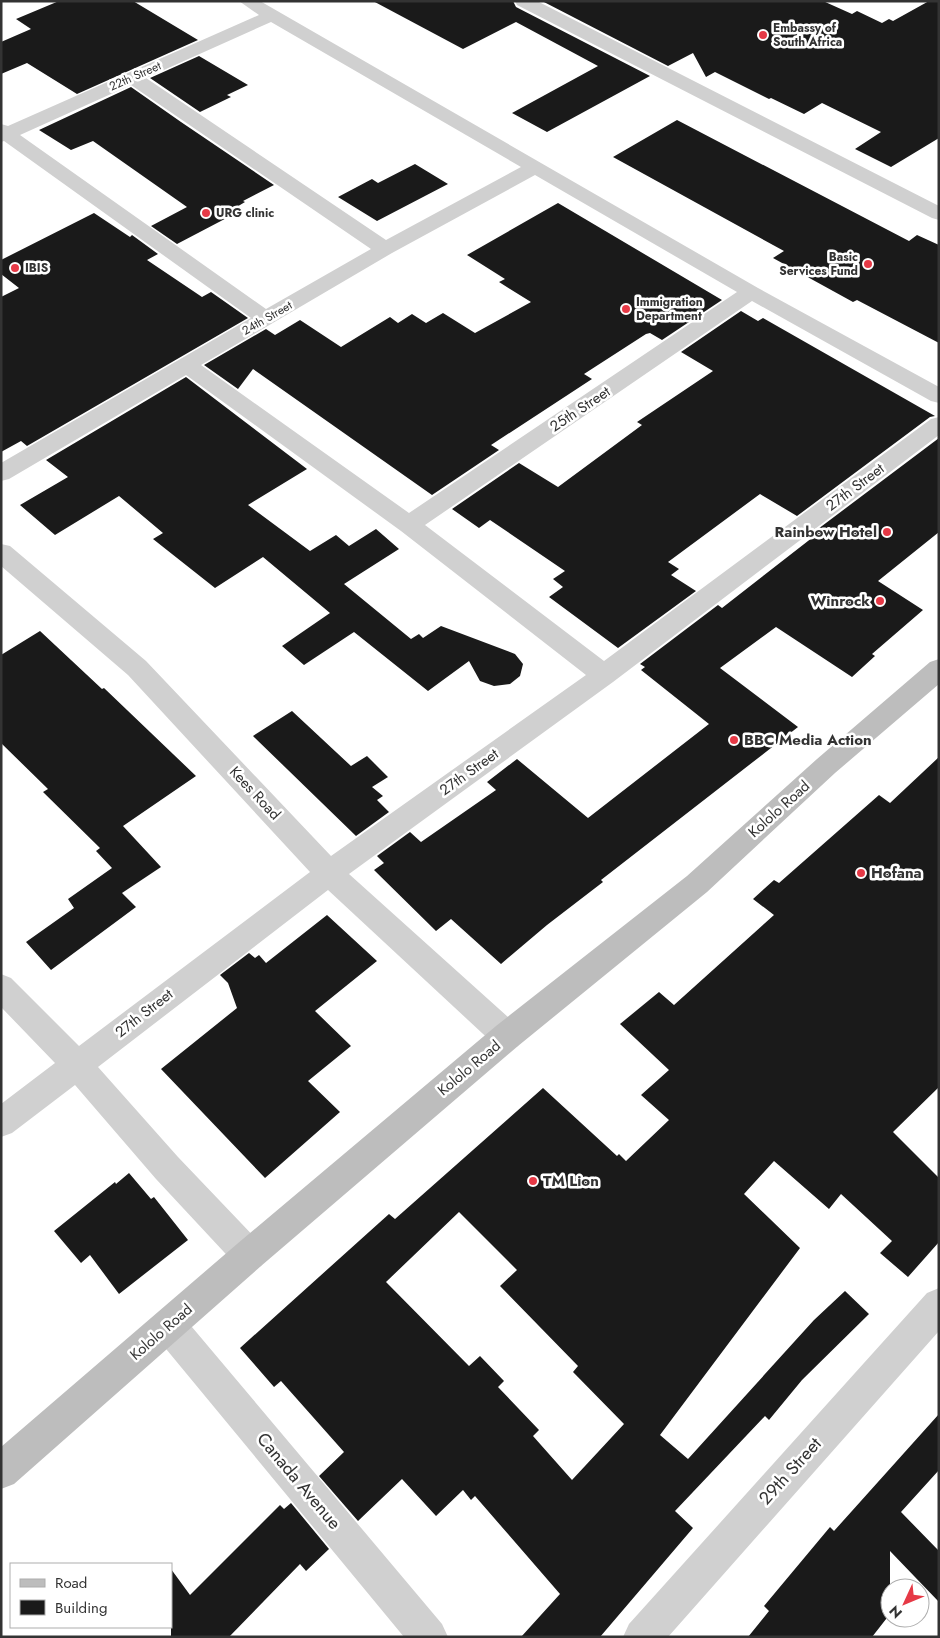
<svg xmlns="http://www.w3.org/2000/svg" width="940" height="1638" viewBox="0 0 940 1638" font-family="Jost,sans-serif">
<rect width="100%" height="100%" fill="#fff"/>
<!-- building -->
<path fill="#1a1a1a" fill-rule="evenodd" d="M59 1H133L198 40 77 94 27 63 1 74V42L31 29 16 19Z
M373 1H513L516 7 650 76 547 132 512 113 598 66 516 22 463 49Z
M542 1H823L852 14 857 11 882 23 889 19 893 21 929 1H939V138L891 167 855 149 881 132 822 103 804 114 771 98 769 99 715 72 706 77 693 53 668 66Z
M199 56 248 85 227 95 231 97 200 112 150 78Z
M131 87 181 122 274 185 243 201 245 202 235 208 240 211 177 244 151 226 187 207 93 141 71 150 39 130Z
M677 120 909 241 917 235 939 245V343L857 300 853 302 773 258 784 251 613 157Z
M415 164 448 184 377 221 338 197 372 179 378 183Z
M558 203 722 300 662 340 650 333 646 334 584 374 592 379 491 445 499 450 432 495 253 369 238 389 204 365 266 329 275 335 300 320 341 347 390 317 398 323 412 314 426 323 443 313 475 333 531 302 499 282 505 279 467 255Z
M94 213 130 237 132 235 158 254 147 260 202 297 211 292 248 318 27 446 21 441 1 452V297L19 288 1 274V260Z
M741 311 758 321 763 318 935 416 930 417 797 516 760 494 668 562 679 569 671 575 696 591 618 648 549 597 563 587 553 579 565 571 490 520 479 528 452 509 519 463 558 487 642 425 637 422 713 371 681 352Z
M186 377 307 469 248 505 310 551 336 535 349 546 376 529 399 549 344 584 411 639 419 634 423 638 441 626 515 654 523 664 520 676 510 684 494 686 480 681 469 661 428 691 354 632 304 665 282 646 330 613 263 557 215 588 153 539 163 533 119 496 55 535 20 505 68 477 46 460Z
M939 438V532L878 581 923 610 872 654 875 656 852 677 776 627 720 668 798 727 601 880 603 882 547 925 501 964 451 919 436 931 374 870 384 863 377 856 410 832 421 842 496 790 487 782 517 759 588 818 709 724 641 670 645 667 640 664 718 605 722 608 817 534 815 533 818 529Z
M40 631 102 689 104 688 196 776 123 826 161 867 122 893 136 907 51 970 26 942 74 908 68 899 112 868 96 851 100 848 43 792 48 789 1 743V655Z
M292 711 351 766 367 756 388 777 372 787 383 796 377 800 389 812 356 836 253 736Z
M939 757V1087L893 1132 939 1178V1242L908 1277 880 1253 892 1241 841 1194 829 1209 774 1161 744 1194 800 1248 660 1435 688 1459 814 1320 845 1291 869 1314 802 1380 769 1420 765 1416 675 1511 693 1528 600 1637H521L560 1594 475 1496 471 1500 463 1490 436 1516 402 1479 358 1521 319 1476 344 1452 281 1381 274 1387 240 1348 389 1214 395 1219 543 1088 617 1156 619 1154 626 1161 669 1120 641 1095 669 1070 620 1024 659 992 674 1005 774 915 753 899 774 880 779 883 879 795 890 803ZM459 1212 517 1270 500 1286 578 1366 573 1372 624 1424 572 1480 533 1436 539 1430 498 1387 504 1381 480 1356 469 1366 386 1282Z
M327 915 377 961 315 1011 351 1046 308 1081 340 1112 265 1178 161 1069 237 1008 228 983 220 975 249 953 255 958 259 955 266 963Z
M129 1173 151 1199 154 1197 188 1240 119 1294 90 1255 81 1263 54 1231 115 1182 116 1184Z
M939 1414V1470L901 1512 939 1551V1602L890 1551V1614L872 1637H748L769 1611 764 1606 830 1527 834 1531Z
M291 1503 329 1549 306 1571 300 1564 229 1637H171V1569L190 1595 280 1505 284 1509Z"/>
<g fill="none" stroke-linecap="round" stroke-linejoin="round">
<!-- street -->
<path fill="#d0d0d0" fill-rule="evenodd" d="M239 1H260L758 288 939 387V403L931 401 752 301 425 525 604 661 931 419 939 417V435L613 682 349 874 518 1026 522 1036 518 1046 507 1050 496 1046 328 890 98 1067 178 1157 261 1244 266 1255 261 1266 249 1271 237 1266 156 1179 75 1085 12 1133 1 1137V1104L55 1063 1 1007V974L11 978 79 1046 310 872 128 675 1 566V544L10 546 146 661 331 856 586 675 401 531 186 375 9 479 1 481V463L251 318 4 141 1 142V124L8 126 259 15ZM271 22 521 167 386 240 146 78ZM131 85 371 249 266 309 20 135ZM535 175 737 292 409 513 201 365 392 253Z
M515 1H537L939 206V220L932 218 517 5Z
M939 1288V1331L668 1637H623L629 1624 927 1293Z
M169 1309 181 1314 442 1624 448 1637H404L157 1338 152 1326 157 1314Z"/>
<!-- secondary -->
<path fill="#bdbdbd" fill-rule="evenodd" d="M939 659V684L835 773 707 892 518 1046 261 1266 14 1484 1 1489V1447L237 1244 496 1026 687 876 817 759 930 662Z"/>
</g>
<!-- markers -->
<g fill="#e63946" stroke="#fff" stroke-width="2">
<circle cx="763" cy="35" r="5"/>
<circle cx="206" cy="213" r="5"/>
<circle cx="868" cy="264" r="5"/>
<circle cx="15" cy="268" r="5"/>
<circle cx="626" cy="309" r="5"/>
<circle cx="887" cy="532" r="5"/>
<circle cx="880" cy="601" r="5"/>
<circle cx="734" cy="740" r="5"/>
<circle cx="861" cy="873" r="5"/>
<circle cx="533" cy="1181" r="5"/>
</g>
<g text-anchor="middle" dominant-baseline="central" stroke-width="5" stroke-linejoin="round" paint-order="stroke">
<!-- far-poi labels -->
<g font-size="12" font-weight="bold" fill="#333" stroke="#fff" text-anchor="start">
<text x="773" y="28">Embassy of<tspan x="773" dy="14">South Africa</tspan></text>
<text x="216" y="213">URG clinic</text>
<text x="858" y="257" text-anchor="end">Basic<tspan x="858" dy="14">Services Fund</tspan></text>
<text x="25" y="268">IBIS</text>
<text x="636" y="302">Immigration<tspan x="636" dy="14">Department</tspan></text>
</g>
<!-- far-street labels -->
<g font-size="12" fill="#333" stroke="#fff">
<text transform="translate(135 76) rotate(-24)">22th Street</text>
<text transform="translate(267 318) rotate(-30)">24th Street</text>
</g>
<!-- street labels -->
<g font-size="15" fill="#333" stroke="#fff">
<text transform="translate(580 409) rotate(-34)">25th Street</text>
<text transform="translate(855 487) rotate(-37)">27th Street</text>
<text transform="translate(469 772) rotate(-36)">27th Street</text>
<text transform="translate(255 793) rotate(47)">Kees Road</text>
<text transform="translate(779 809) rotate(-42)">Kololo Road</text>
<text transform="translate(144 1013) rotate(-38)">27th Street</text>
<text transform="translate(469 1068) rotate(-40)">Kololo Road</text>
<text transform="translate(161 1332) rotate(-41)">Kololo Road</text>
</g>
<!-- poi labels -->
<g font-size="15" font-weight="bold" fill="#333" stroke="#fff" text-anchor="start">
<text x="877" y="532" text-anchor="end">Rainbow Hotel</text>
<text x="870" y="601" text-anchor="end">Winrock</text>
<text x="744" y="740">BBC Media Action</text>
<text x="871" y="873">Hofana</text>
<text x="543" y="1181">TM Lion</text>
</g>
<!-- near-street labels -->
<g font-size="18" fill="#333" stroke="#fff">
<text transform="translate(790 1471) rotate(-48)">29th Street</text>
<text transform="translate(299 1481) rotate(50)">Canada Avenue</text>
</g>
</g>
<!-- border -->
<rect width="940" height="1638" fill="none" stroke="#333333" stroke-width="5"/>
<!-- legend -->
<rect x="10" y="1563" width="162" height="65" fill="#ffffff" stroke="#adadad"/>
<rect x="20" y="1579" width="25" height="8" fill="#bdbdbd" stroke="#adadad"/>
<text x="55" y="1588" font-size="15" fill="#333333">Road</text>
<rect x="20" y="1600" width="25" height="15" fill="#1a1a1a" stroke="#adadad"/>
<text x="55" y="1613" font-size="15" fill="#333333">Building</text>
<!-- north arrow -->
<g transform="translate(905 1603) rotate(226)"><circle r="24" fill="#ffffff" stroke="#adadad"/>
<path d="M0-4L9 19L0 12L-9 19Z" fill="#e63946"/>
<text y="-8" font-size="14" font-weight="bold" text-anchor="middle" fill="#333333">N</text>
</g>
</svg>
